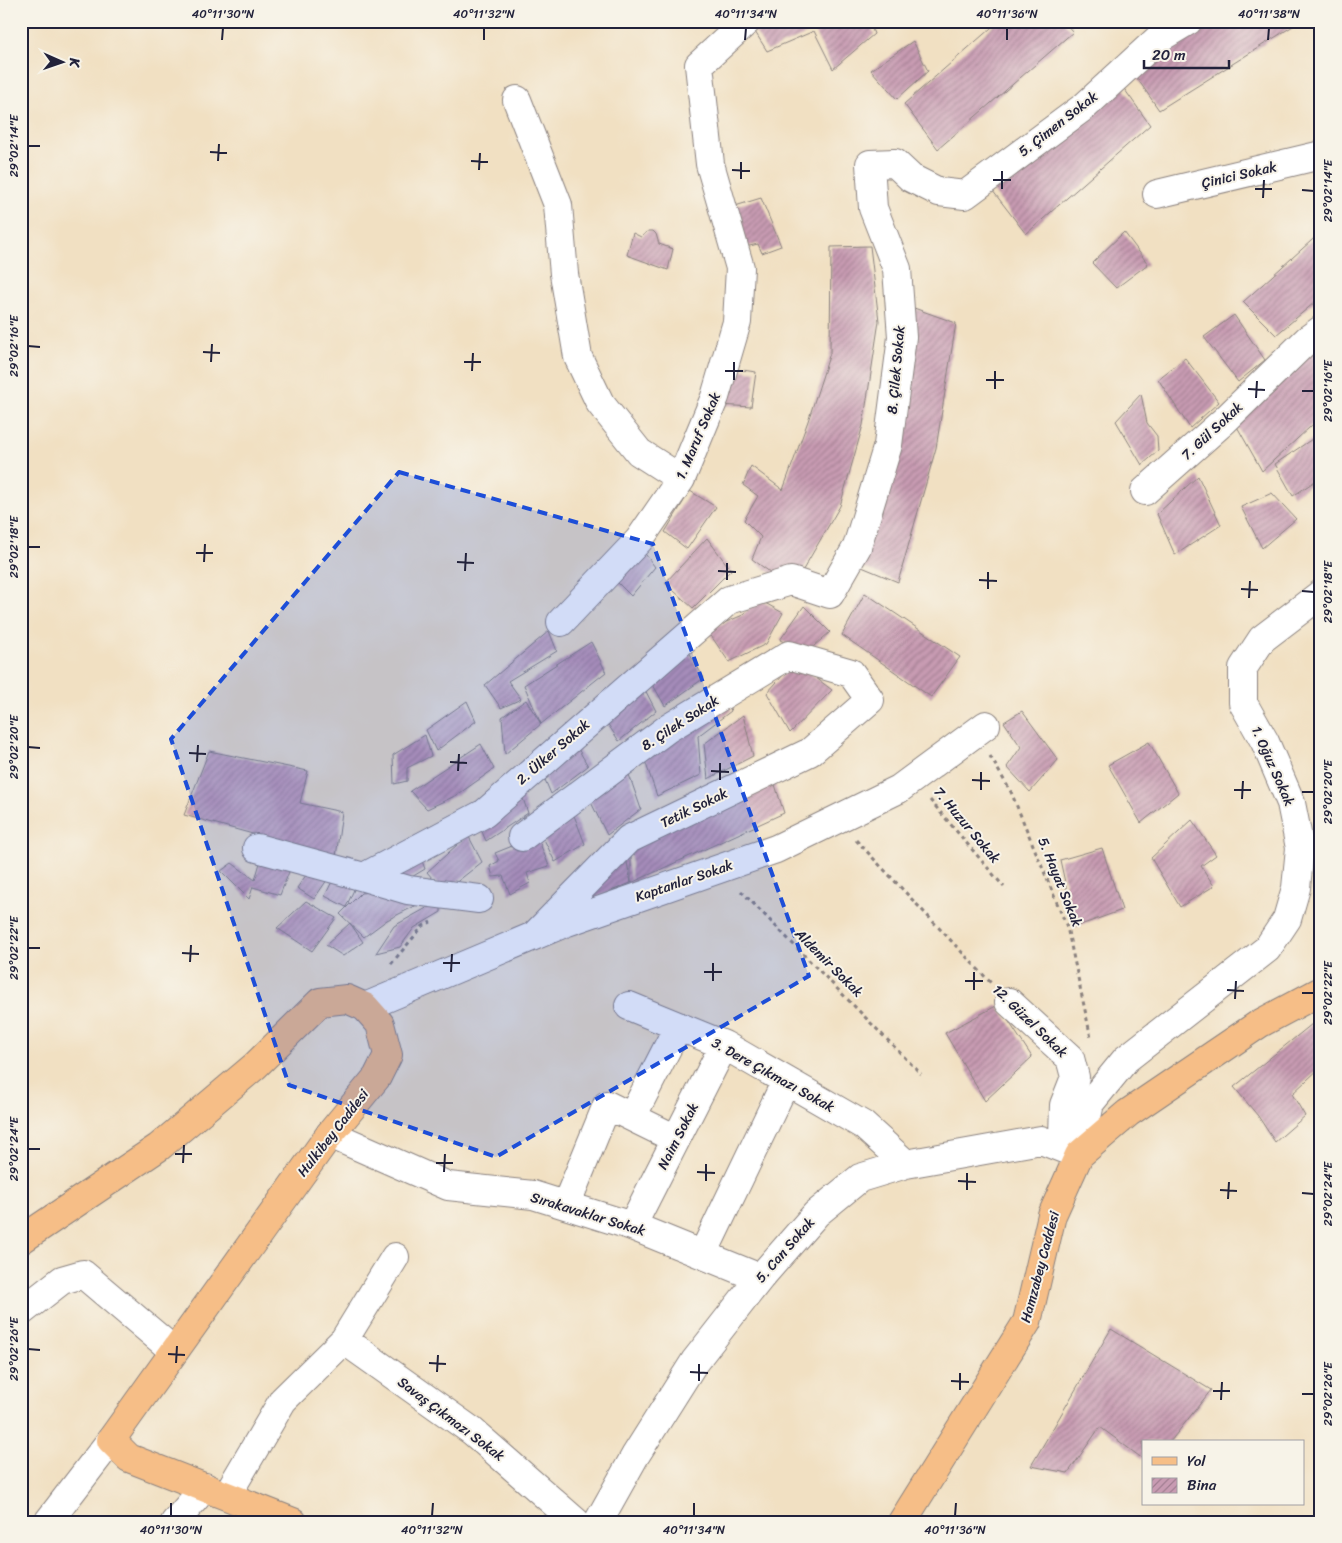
<svg xmlns="http://www.w3.org/2000/svg" width="1342" height="1543" viewBox="0 0 1342 1543" font-family="Sriracha,sans-serif">
<defs>
<pattern id="building-hatch" width="6" height="6" patternUnits="userSpaceOnUse" patternTransform="scale(1.25)"><rect width="6" height="6" fill="#c89bb2"/><path d="M-1 1l2-2M0 6l6-6M5 7l2-2" fill="none" stroke="#a27e92"/></pattern>
</defs>
<rect width="100%" height="100%" fill="#f7f3e8"/>
<filter id="ink" filterUnits="userSpaceOnUse"><feTurbulence type="fractalNoise" baseFrequency=".02" numOctaves="2"/><feDisplacementMap in="SourceGraphic" scale="10" xChannelSelector="R" yChannelSelector="G"/><feConvolveMatrix kernelMatrix="1 2 1 2 8 2 1 2 1" color-interpolation-filters="sRGB"/></filter>
<filter id="wash" filterUnits="userSpaceOnUse"><feTurbulence type="fractalNoise" baseFrequency=".0096" numOctaves="4" result="noise"/><feDisplacementMap in="SourceGraphic" scale="20" xChannelSelector="R" yChannelSelector="G"/><feGaussianBlur stdDeviation="1.12" result="paint"/><feColorMatrix in="noise" values="0 0 0 0 0 0 0 0 0 0 0 0 0 0 0 0 0 1.4 0 .05"/><feComposite in="paint" operator="in"/></filter>
<g filter="url(#wash)">
<rect width="100%" height="100%" fill="#f1e0c2"/>
<g id="blocks">
<!-- building -->
<path fill="url(#building-hatch)" d="M763 21H869L874 34 833 69 814 31 767 51 752 27Z
M999 21H1063L1073 32 938 149 904 104Z
M1200 21H1301L1159 110 1132 71Z
M913 41 928 71 897 99 871 70Z
M1120 83 1150 125 1026 234 989 186Z
M761 198 781 246 762 253 758 244 741 248 732 207Z
M648 231H653L656 234 659 244 673 249 668 270 627 255 633 233 641 237Z
M1124 232 1148 264 1116 288 1092 263Z
M1321 232V297L1276 335 1243 302Z
M870 246 879 321 863 425 840 506 800 575 778 578 752 559 761 537 744 520 758 496 743 485 751 466 783 490 808 421 830 353 831 247Z
M914 308 956 323 936 448 898 582 857 565 895 455Z
M1234 315 1265 360 1238 382 1204 337Z
M1315 348 1321 358V417L1262 471 1235 423Z
M1185 358 1219 402 1190 428 1158 379Z
M729 368 756 372 751 407 721 405Z
M1141 394 1147 423 1157 436 1158 451 1142 465 1116 421Z
M1321 433V477L1293 496 1275 464Z
M1198 476 1221 525 1175 555 1157 514Z
M690 491 716 507 687 549 665 532Z
M1272 493 1296 519 1262 548 1241 507Z
M707 538 731 570 693 608 665 583Z
M640 547 655 567 631 596 615 580Z
M865 593 960 657 931 697 842 635Z
M758 599 783 613 766 644 729 662 707 630 743 615Z
M804 606 830 632 806 653 780 640Z
M549 631 557 651 508 681 521 699 501 708 485 685Z
M591 642 606 672 541 724 524 685Z
M685 645 704 678 665 706 648 676Z
M795 662 832 690 790 733 767 693Z
M640 680 656 711 619 741 601 714Z
M725 695 731 711 698 736 701 775 657 796 642 752Z
M526 700 541 724 505 754 502 717Z
M467 701 476 721 436 751 426 730Z
M1022 711 1058 760 1030 792 1007 767 1021 747 1004 722Z
M743 715 753 756 708 779 704 744Z
M425 735 431 756 407 768V781L394 784 393 755Z
M573 740 588 766 551 794 540 768Z
M1149 742 1178 793 1141 823 1108 765Z
M481 744 494 769 457 795 427 809 410 791Z
M209 751 308 771 300 803 342 812 336 857 184 815Z
M626 766 641 809 607 835 587 794Z
M772 775 784 813 631 883V844Z
M519 787 528 813 486 841 477 820Z
M570 805 585 844 555 862 539 829Z
M1192 820 1216 855 1201 866 1214 886 1180 907 1151 858Z
M468 835 482 862 444 892 427 872Z
M537 836 549 866 527 873 530 883 510 894 503 876 493 877 490 866 499 861 495 853Z
M1102 848 1122 910 1075 927 1060 860Z
M418 850 425 869 400 884 392 866Z
M625 852 631 883 591 899 584 892Z
M262 856 292 864 280 895 253 887 249 899 221 871 232 863 255 880Z
M311 868 327 880 314 899 297 888Z
M337 871 358 881 346 907 325 896Z
M390 890 425 901 387 920 364 937 340 914 361 893Z
M441 900V912L414 928 400 947 376 953 394 926Z
M306 901 336 918 312 951 277 928Z
M350 923 363 942 343 956 326 945Z
M998 1005 1032 1057 985 1101 945 1033Z
M1312 1024 1321 1035V1067L1292 1094 1305 1116 1275 1142 1258 1116 1234 1087Z
M1111 1329 1211 1390 1170 1442H1143V1459L1100 1427 1068 1473 1031 1466Z"/>
</g>
</g>
<g filter="url(#ink)">
<use href="#blocks" fill-opacity="0" stroke="#8a817e" stroke-width="1"/>
<g fill="none" stroke-linecap="round" stroke-linejoin="round">
<!-- minor casing -->
<g stroke="#8a817e" stroke-width="30">
<path id="minor" d="M517 100 558 205 564 274 578 357 600 403 639 452 681 479
M1157 194 1321 155
M1145 491 1225 420 1307 340 1321 330
M561 622 639 540 681 479 715 397 737 322 740 268 710 164 699 65 747 21
M522 837 667 729 789 655 851 673 870 700 810 752 629 839 534 936
M257 848 364 877 485 813 729 600 791 581 830 594 857 547 888 445 902 337 897 269 873 208 870 164 895 163 911 178 939 192 965 195 1085 106 1158 39 1188 21
M364 877 408 890 479 899
M1009 1002 1070 1058 1075 1077 1064 1105 1063 1137 1079 1155
M629 1006 724 1045 863 1125 906 1164
M365 1007 567 922 776 849 899 789 986 725
M632 1117 678 1027
M330 1134 448 1186 533 1195 632 1226 760 1278
M1079 1155 1090 1103 1126 1059 1267 949 1287 919 1296 888 1300 848 1291 803 1265 742 1243 703V668L1262 639 1321 594
M566 1205 607 1105 676 1139
M632 1226 724 1045
M703 1254 786 1081
M21 1312 62 1280 83 1274 174 1351
M344 1340 472 1431 576 1522
M227 1495 283 1400 344 1340 395 1257
M48 1522 111 1440
M175 1522 205 1487
M598 1522 635 1456 695 1361 760 1278 816 1214 860 1178 906 1164 1041 1140 1079 1155"/>
</g>
<!-- major casing -->
<g stroke="#8a817e" stroke-width="30">
<path id="major" d="M21 1240 159 1147 255 1066 320 1002 347 999 365 1007 380 1024 388 1055 377 1077 330 1134 111 1440 129 1458 293 1522
M902 1522 1027 1322 1052 1215 1079 1155 1128 1113 1259 1024 1321 991"/>
</g>
<!-- path -->
<path stroke="#8a817e" stroke-width="3" stroke-dasharray="4 4" stroke-linecap="butt" d="M990 756 1011 792 1067 927 1091 1038
M930 800 1004 887
M856 840 991 983
M741 891 921 1074
M391 964 423 926 431 922"/>
<!-- minor -->
<use href="#minor" stroke="#fff" stroke-width="28"/>
<!-- major -->
<use href="#major" stroke="#f6be87" stroke-width="28"/>
</g>
</g>
<!-- marked area -->
<path fill="#1d4ed8" fill-opacity="0.2" stroke="#1d4ed8" stroke-width="4" stroke-dasharray="10 6" stroke-linejoin="round" d="M399 472 653 544 809 976 496 1157 289 1085 171 739Z"/>
<!-- ticks -->
<path fill="none" stroke="#22223b" stroke-width="2" d="M222 40 223 28M484 40V28M745 40 746 28M1007 40V28M1268 40 1269 28M28 146H40M210 152 227 153M218 161 219 144M471 161 488 162M479 170 480 153M732 170 750 171M741 179V162M993 180H1011M1002 189V171M1255 189H1272M1302 190 1314 191M1263 198 1264 180M28 346 40 347M203 352 220 353M211 362 212 344M464 362H481M472 371 473 353M725 371H743M734 380V362M986 380H1004M995 389V371M1248 389 1265 390M1302 391H1314M1256 398 1257 381M28 547H40M196 553H213M204 562 205 544M457 562 474 563M465 571 466 553M718 571 736 572M727 580V563M979 580 997 581M988 589V572M1241 589 1258 590M1302 591 1314 592M1249 598 1250 581M28 747 40 748M189 753 206 754M197 762 198 745M450 762 467 763M458 771 459 754M711 771 729 772M720 780V763M972 780 990 781M981 790V772M1234 790H1251M1302 792H1314M1242 799 1243 781M28 948H40M182 953 199 954M190 962 191 945M443 963H460M451 972 452 954M704 972H722M713 981V963M965 981H983M974 990V972M1227 990 1244 991M1302 993H1314M1235 999 1236 981M28 1149H40M175 1154H192M183 1163 184 1145M436 1163H453M444 1172 445 1154M697 1172 715 1173M706 1181V1164M958 1181 976 1182M967 1190V1173M1220 1190 1237 1191M1302 1193 1314 1194M1228 1199 1229 1182M28 1349 40 1350M168 1354 185 1355M176 1363 177 1346M429 1363 446 1364M437 1372 438 1355M690 1372 708 1373M699 1381V1364M951 1381 969 1382M960 1390V1373M1213 1391H1230M1302 1394H1314M1221 1400 1222 1382M171 1516V1503M432 1516 433 1503M694 1516V1503M955 1516 956 1503"/>
<g text-anchor="middle" dominant-baseline="central" stroke-width="4" stroke-linejoin="round" paint-order="stroke">
<!-- street labels -->
<g font-size="14" fill="#22223b" stroke="#f7f3e8">
<text transform="translate(1058 124) rotate(-38)">5. Çimen Sokak</text>
<text transform="translate(1239 175) rotate(-13)">Çinici Sokak</text>
<text transform="translate(896 370) rotate(-85)">8. Çilek Sokak</text>
<text transform="translate(1212 431) rotate(-43)">7. Gül Sokak</text>
<text transform="translate(698 436) rotate(-67)">1. Maruf Sokak</text>
<text transform="translate(680 723) rotate(-33)">8. Çilek Sokak</text>
<text transform="translate(553 752) rotate(-41)">2. Ülker Sokak</text>
<text transform="translate(1273 766) rotate(66)">1. Oğuz Sokak</text>
<text transform="translate(694 808) rotate(-26)">Tetik Sokak</text>
<text transform="translate(967 825) rotate(50)">7. Huzur Sokak</text>
<text transform="translate(684 881) rotate(-19)">Kaptanlar Sokak</text>
<text transform="translate(1060 882) rotate(68)">5. Hayat Sokak</text>
<text transform="translate(829 963) rotate(45)">Aldemir Sokak</text>
<text transform="translate(1030 1021) rotate(44)">12. Güzel Sokak</text>
<text transform="translate(773 1075) rotate(29)">3. Dere Çıkmazı Sokak</text>
<text transform="translate(333 1133) rotate(-52)">Hulkibey Caddesi</text>
<text transform="translate(678 1136) rotate(-63)">Naim Sokak</text>
<text transform="translate(588 1214) rotate(17)">Sırakavaklar Sokak</text>
<text transform="translate(785 1250) rotate(-49)">5. Can Sokak</text>
<text transform="translate(1040 1267) rotate(-75)">Hamzabey Caddesi</text>
<text transform="translate(451 1419) rotate(37)">Savaş Çıkmazı Sokak</text>
</g>
</g>
<!-- margin -->
<rect width="1342" height="1543" fill="none" stroke="#f7f3e8" stroke-width="55"/>
<!-- legend -->
<rect x="1142" y="1440" width="162" height="65" fill="#f7f3e8" stroke="#a29fa3"/>
<rect x="1152" y="1457" width="25" height="8" fill="#f6be87" stroke="#a29fa3"/>
<text x="1187" y="1466" font-size="15" fill="#22223b">Yol</text>
<rect x="1152" y="1478" width="25" height="15" fill="url(#building-hatch)" stroke="#a29fa3"/>
<text x="1187" y="1490" font-size="15" fill="#22223b">Bina</text>
<!-- north arrow -->
<g transform="translate(62 62) rotate(92)" stroke="#f7f3e8" stroke-width="4" paint-order="stroke">
<path d="M0-4L9 19L0 12L-9 19Z" fill="#22223b"/>
<text y="-8" font-size="14" font-weight="bold" text-anchor="middle" fill="#22223b">K</text>
</g>
<!-- scale -->
<path d="M1144 60v8h85v-8" fill="none" stroke="#22223b" stroke-width="2.5"/>
<text x="1152" y="60" font-size="15" fill="#22223b" stroke="#f7f3e8" stroke-width="4" paint-order="stroke">20 m</text>
<rect x="28" y="28" width="1286" height="1488" fill="none" stroke="#22223b" stroke-width="2"/>
<g font-size="12" text-anchor="middle" fill="#22223b">
<text x="223" y="18">40°11'30"N</text>
<text x="484" y="18">40°11'32"N</text>
<text x="746" y="18">40°11'34"N</text>
<text x="1007" y="18">40°11'36"N</text>
<text x="1269" y="18">40°11'38"N</text>
<text transform="translate(14 146) rotate(-90)" y="4">29°02'14"E</text>
<text transform="translate(1328 191) rotate(-90)" y="4">29°02'14"E</text>
<text transform="translate(14 346) rotate(-90)" y="4">29°02'16"E</text>
<text transform="translate(1328 391) rotate(-90)" y="4">29°02'16"E</text>
<text transform="translate(14 547) rotate(-90)" y="4">29°02'18"E</text>
<text transform="translate(1328 592) rotate(-90)" y="4">29°02'18"E</text>
<text transform="translate(14 747) rotate(-90)" y="4">29°02'20"E</text>
<text transform="translate(1328 792) rotate(-90)" y="4">29°02'20"E</text>
<text transform="translate(14 948) rotate(-90)" y="4">29°02'22"E</text>
<text transform="translate(1328 993) rotate(-90)" y="4">29°02'22"E</text>
<text transform="translate(14 1149) rotate(-90)" y="4">29°02'24"E</text>
<text transform="translate(1328 1194) rotate(-90)" y="4">29°02'24"E</text>
<text transform="translate(14 1349) rotate(-90)" y="4">29°02'26"E</text>
<text transform="translate(1328 1394) rotate(-90)" y="4">29°02'26"E</text>
<text x="171" y="1534">40°11'30"N</text>
<text x="432" y="1534">40°11'32"N</text>
<text x="694" y="1534">40°11'34"N</text>
<text x="955" y="1534">40°11'36"N</text>
</g>
</svg>
